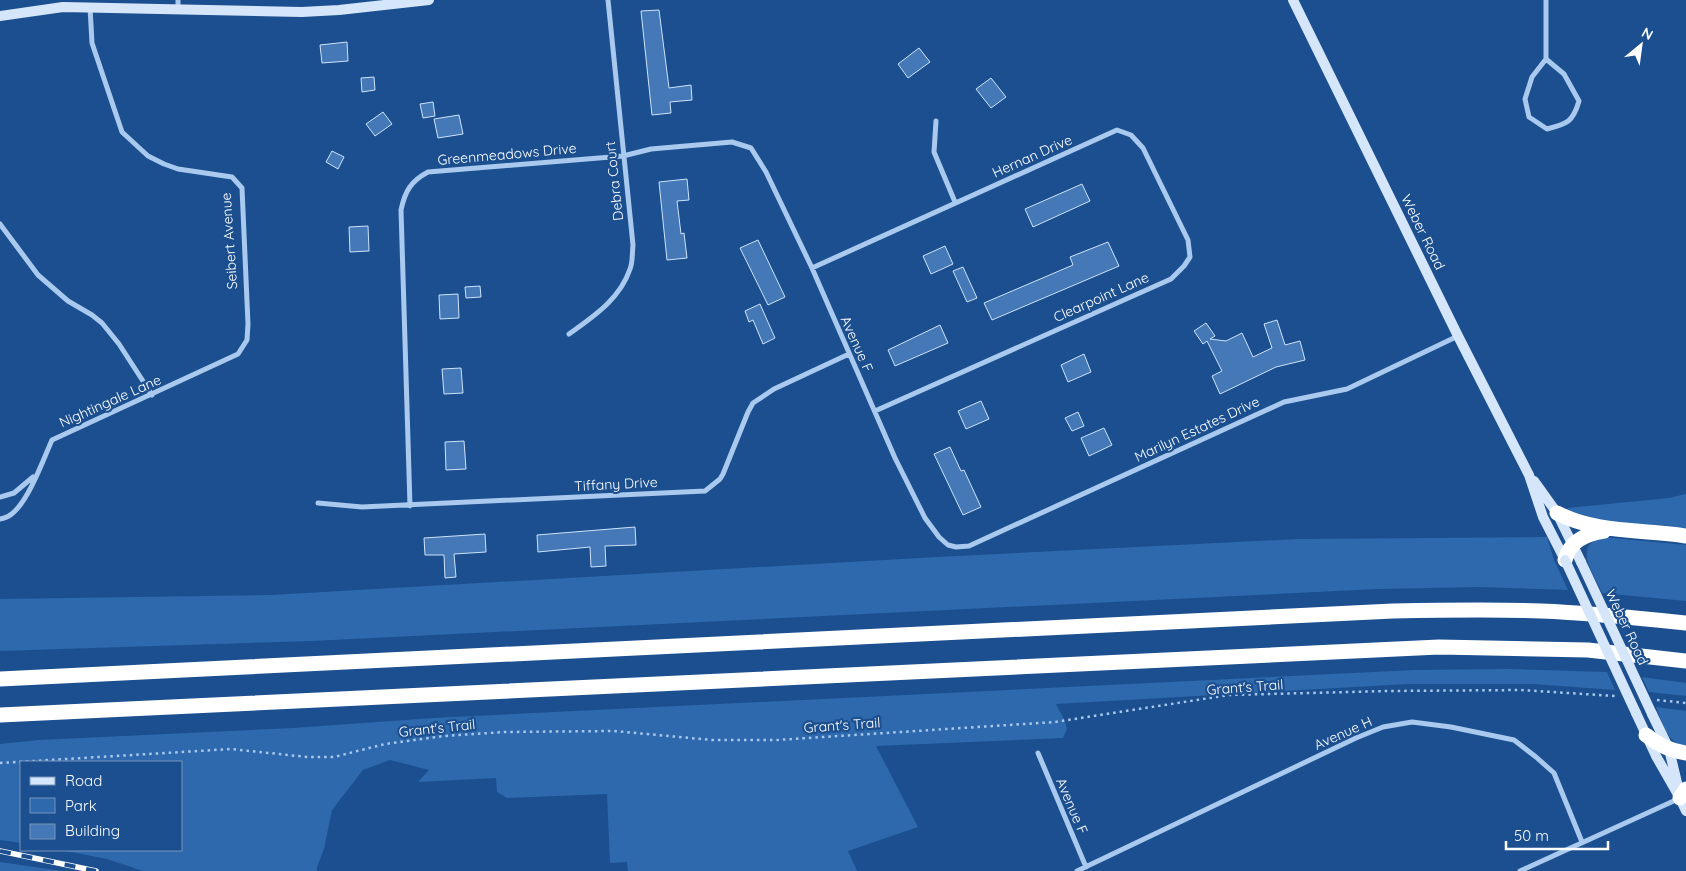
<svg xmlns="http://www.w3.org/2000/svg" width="1686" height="871" viewBox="0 0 1686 871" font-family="Quicksand,sans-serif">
<rect width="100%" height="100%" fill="#1b4f8f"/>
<!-- green -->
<path fill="#2e69ad" d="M1686 494V529C1677 527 1668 525 1658 525 1634 523 1584 526 1567 508L1669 498Z
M1547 537 1554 560 1568 590 1479 587 1378 589 312 641 0 651V599L271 595 937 557 1299 539Z
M1602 537 1686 545V601L1602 593C1594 574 1572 546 1602 537Z
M1508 669 1607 672 1615 690 1532 684H1408L1056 704 1064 719 1067 729 1063 738 876 746 918 827 848 851 857 871H628L627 862 610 863 607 794 507 798 497 792 496 778 418 782 429 770 390 760 363 770 332 810 324 849 317 867V871H143L107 859 61 850H181V762H21V843L0 840V744L39 740 293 728 433 718 1414 670Z
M1642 677 1686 683V696L1649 692Z
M1656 707 1686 711V746C1666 743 1663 723 1656 707Z
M0 862 62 871H0Z"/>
<!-- building -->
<path fill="#4478b7" stroke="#cfe3fa" d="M659 10 669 88 691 85 692 100 670 102 671 113 652 115 641 11Z
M347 42 348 61 322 63 320 45Z
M919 48 930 62 908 78 898 64Z
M374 77 375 90 362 92 361 78Z
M991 78 1006 97 991 108 976 89Z
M433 102 435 116 423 118 420 104Z
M383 112 392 124 375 136 366 124Z
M459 115 463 134 438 138 434 119Z
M332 151 344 157 338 169 326 162Z
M687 179 689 200 677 201 681 234 684 233 687 258 667 260 659 182Z
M1082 184 1090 201 1033 227 1025 209Z
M368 226 369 251 350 252 349 227Z
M758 240 785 297 768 305 740 248Z
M1108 242 1119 266 992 320 984 303 1073 265 1070 257Z
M945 246 953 264 931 274 923 256Z
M963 267 977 298 967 302 953 271Z
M480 286 481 297 466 298 465 287Z
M458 294 459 318 440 319 439 295Z
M760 304 775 338 763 344 753 320 749 322 745 311Z
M1277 320 1285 345 1300 341 1305 360 1276 367 1220 394 1212 376 1222 371 1207 341 1203 344 1194 331 1206 323 1215 336 1210 339 1226 341 1242 333 1253 357 1272 348 1264 324Z
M940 325 948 343 895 366 888 350Z
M1084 354 1091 372 1068 382 1061 365Z
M461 368 463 393 444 394 442 369Z
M981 401 989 419 966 429 958 411Z
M1078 412 1084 426 1072 431 1065 418Z
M1104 428 1112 445 1089 456 1081 438Z
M464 441 466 469 446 470 445 442Z
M950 447 961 471 964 470 981 507 963 515 934 454Z
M635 527 636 545 605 546 606 566 591 567 590 547 538 552 537 535Z
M485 534 486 552 454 554 456 577 445 578 444 555H425L424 538Z"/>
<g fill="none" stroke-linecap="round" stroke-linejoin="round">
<!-- path -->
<path stroke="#a9c9ee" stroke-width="2.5" stroke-dasharray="2.5 4" stroke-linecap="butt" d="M1657 700 1686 703
M0 763 231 749 307 757H334L385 744 444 736 504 732 614 731 712 740H777L1055 722 1229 695 1388 691 1521 690 1615 696"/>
<!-- street -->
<path stroke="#a9c9ee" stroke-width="5" d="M178 0V9
M1546 0V59L1532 77 1525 99 1529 117 1547 129C1567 124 1573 122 1579 101L1564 74 1546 59
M936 121 934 152 955 202
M0 224 38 275 68 301 92 315 102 323 119 344 152 395
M812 268 1117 130 1131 135 1143 148 1188 240 1190 257 1184 266 1171 279 875 411
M569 334C594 316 620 299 630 269 633 262 632 252 633 245L608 0
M0 497 14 493 33 477
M318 503 362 507 705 491 720 479 723 474 748 412 753 403 774 389 849 354
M410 506 401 210C405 191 411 181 428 172L623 156 651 149 732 142 751 148 766 172 812 268 895 458 925 518 939 537 948 545 956 547 969 546 1284 402 1347 389 1458 336
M0 519C6 518 10 516 14 512 30 497 43 460 52 440L238 354 247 340 248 324 242 188 232 177 178 169 164 164 148 156 122 132 92 43 90 7
M1038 753 1086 867
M1077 871 1356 738 1383 727 1412 722 1451 727 1514 740 1536 757 1554 773 1582 842
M1520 871 1678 799"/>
<!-- secondary -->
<path stroke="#d6e6fa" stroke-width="10" d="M1293 0 1458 336 1529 475 1543 517 1565 560
M0 16 63 7 302 12 339 10 429 0
M1534 481 1557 513 1581 562
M1636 713 1656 756 1680 798 1686 811
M1652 714 1669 749 1678 787"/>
<!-- highway -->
<path stroke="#fff" stroke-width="15" d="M1557 513C1598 534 1642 529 1686 536
M1565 560C1570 541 1585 534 1604 531
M0 679 1393 611C1442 610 1492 609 1541 611 1590 613 1638 618 1686 623
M0 715 1439 647 1588 650 1686 661
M1646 735C1658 745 1671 751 1686 753
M1680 798 1686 789"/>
<!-- rail casing -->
<g stroke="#fff" stroke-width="5.5">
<path id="rail" d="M0 851 96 871"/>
</g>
<!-- rail -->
<use href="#rail" stroke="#1b4f8f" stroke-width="4" stroke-dasharray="11" stroke-linecap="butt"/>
<!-- secondary-bridge -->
<path stroke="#d6e6fa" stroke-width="10" d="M1565 560 1636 713
M1581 562 1652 714"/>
</g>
<g text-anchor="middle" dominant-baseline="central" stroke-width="4.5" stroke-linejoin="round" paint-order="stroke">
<!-- street labels -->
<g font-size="14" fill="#fff" stroke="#1b4f8f">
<text transform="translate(507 154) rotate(-5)">Greenmeadows Drive</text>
<text transform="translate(1032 156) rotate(-24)">Hernan Drive</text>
<text transform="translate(614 181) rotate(-96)">Debra Court</text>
<text transform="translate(1423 232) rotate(64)">Weber Road</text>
<text transform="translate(229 241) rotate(-94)">Seibert Avenue</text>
<text transform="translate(1101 297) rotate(-24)">Clearpoint Lane</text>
<text transform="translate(857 344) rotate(66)">Avenue F</text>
<text transform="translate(110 401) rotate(-24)">Nightingale Lane</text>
<text transform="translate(1197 429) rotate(-25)">Marilyn Estates Drive</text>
<text transform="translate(616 484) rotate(-3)">Tiffany Drive</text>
<text transform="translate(1627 627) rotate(65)">Weber Road</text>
<text transform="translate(1245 687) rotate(-4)">Grant's Trail</text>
<text transform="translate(842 725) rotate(-4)">Grant's Trail</text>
<text transform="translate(437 728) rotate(-6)">Grant's Trail</text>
<text transform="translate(1343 733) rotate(-24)">Avenue H</text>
<text transform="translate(1072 806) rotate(67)">Avenue F</text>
</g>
</g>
<!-- legend -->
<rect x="20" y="761" width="162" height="90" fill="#1b4f8f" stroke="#7695bc"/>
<rect x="30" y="777" width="25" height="8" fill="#d6e6fa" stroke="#7695bc"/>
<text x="65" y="786" font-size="15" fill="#ffffff">Road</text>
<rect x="30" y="798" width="25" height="15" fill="#2e69ad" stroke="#7695bc"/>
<text x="65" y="811" font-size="15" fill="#ffffff">Park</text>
<rect x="30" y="824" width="25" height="15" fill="#4478b7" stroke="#7695bc"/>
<text x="65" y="836" font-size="15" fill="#ffffff">Building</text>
<!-- north arrow -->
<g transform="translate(1641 45) rotate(29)" stroke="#1b4f8f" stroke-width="4" paint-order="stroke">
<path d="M0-4L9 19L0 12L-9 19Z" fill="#ffffff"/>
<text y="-8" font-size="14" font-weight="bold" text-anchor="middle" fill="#ffffff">N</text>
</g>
<!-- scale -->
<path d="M1506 841v8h102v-8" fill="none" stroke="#ffffff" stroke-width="2.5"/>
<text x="1514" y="841" font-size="15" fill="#ffffff" stroke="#1b4f8f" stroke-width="4" paint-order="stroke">50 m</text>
</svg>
